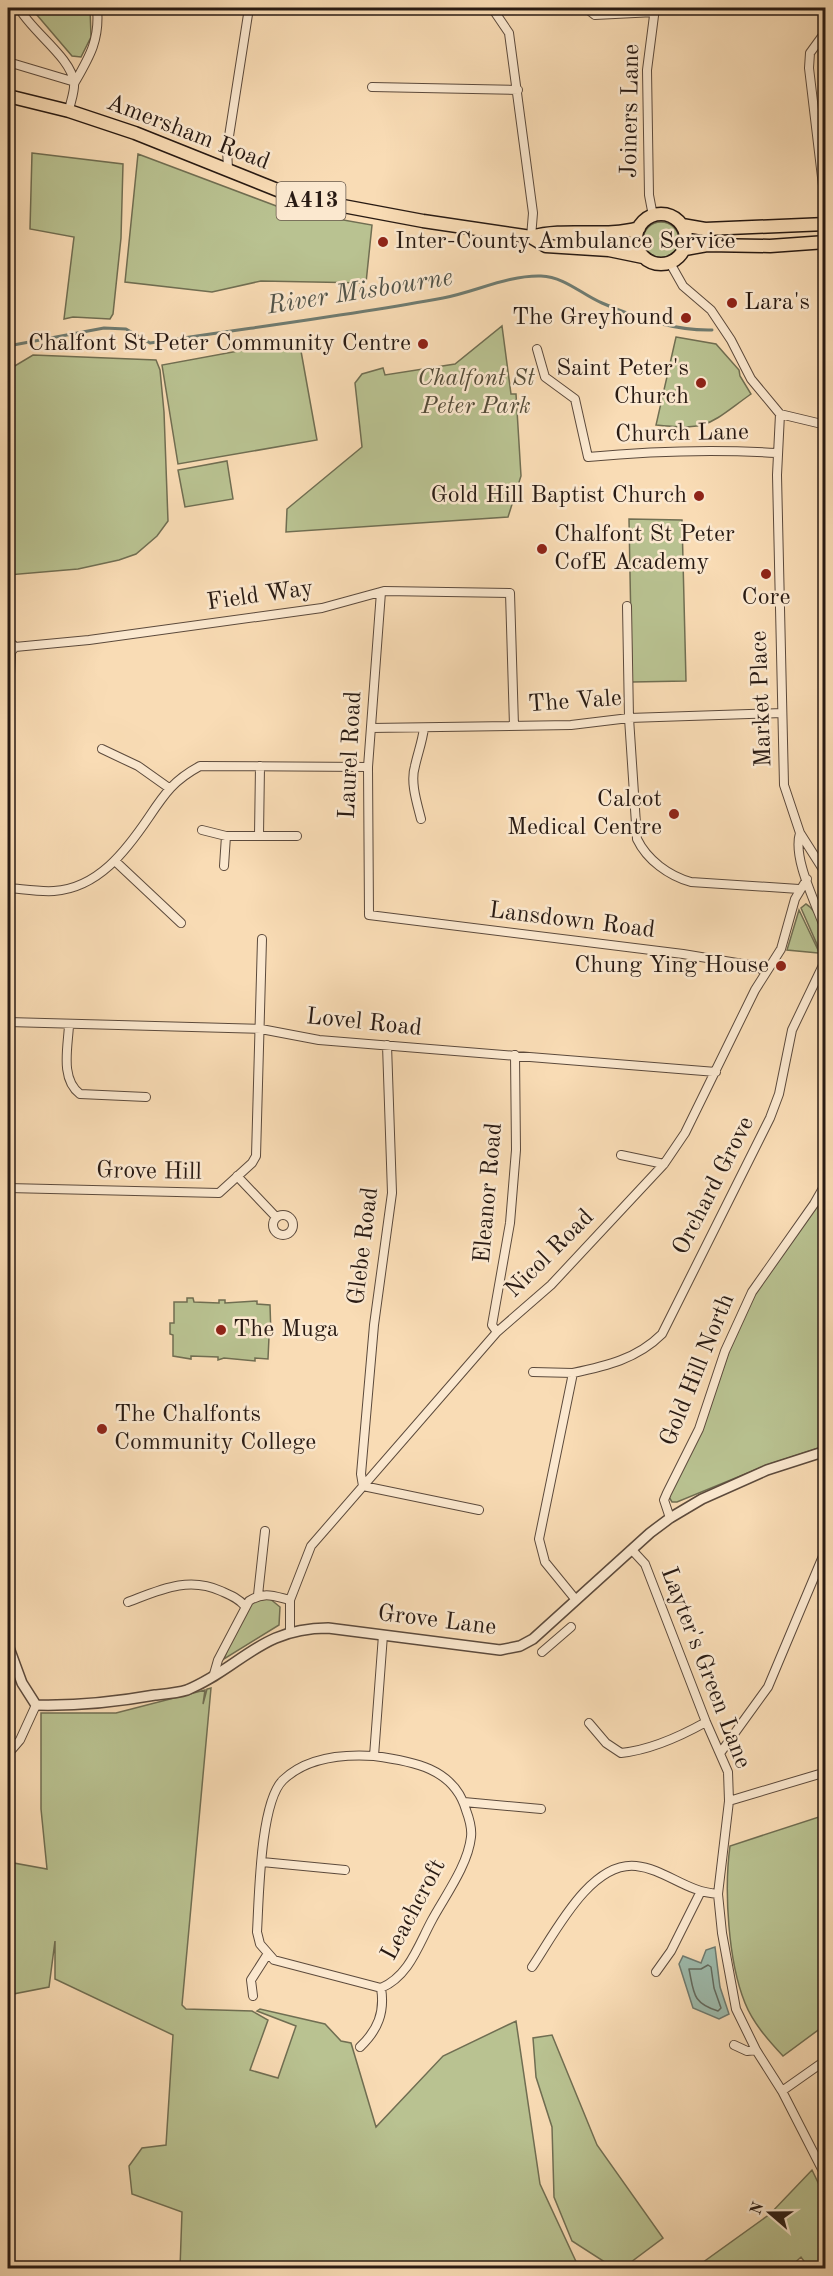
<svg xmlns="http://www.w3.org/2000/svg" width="833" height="2276" viewBox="0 0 833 2276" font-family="'Old Standard TT',serif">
<rect width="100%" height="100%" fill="#f9dcb5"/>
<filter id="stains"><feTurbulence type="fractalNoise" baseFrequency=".00333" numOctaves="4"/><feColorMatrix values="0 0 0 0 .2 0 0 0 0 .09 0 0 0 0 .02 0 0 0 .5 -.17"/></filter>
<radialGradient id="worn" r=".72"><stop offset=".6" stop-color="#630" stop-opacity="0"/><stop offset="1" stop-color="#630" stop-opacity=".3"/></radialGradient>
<!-- green -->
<path fill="#b9c291" stroke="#706e52" stroke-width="1.5" d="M31 8H90L91 37 81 57 72 56Z
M32 153 123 164 121 238 113 314 110 319 73 317 64 319 74 237 30 229Z
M138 154 287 210 372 225 366 283 261 281 212 292 125 282Z
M643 240a18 18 0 1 1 36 0a18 18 0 1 1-36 0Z
M502 326 511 394H516L521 476 508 517 286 532 287 509 362 447 355 383 362 374 383 368 385 375 455 364Z
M676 337 716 344 739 370 740 376 751 394C709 424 709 431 656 425Z
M299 340 317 440 178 464 162 365Z
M33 355 156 360 160 370 164 412 168 521 157 536 136 554 119 560 78 569 8 575V370Z
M227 461 233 499 185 507 178 470Z
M629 519 682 520 686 681 632 682Z
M806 904C817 910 828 938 824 952L820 951 801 908Z
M799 910 819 952 818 953 787 950Z
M825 1191V1446L767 1465 677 1502H672L669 1497 702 1430 736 1331 752 1297Z
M187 1298H193L194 1302 219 1303V1300H225V1303L257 1301V1304L270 1305 271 1336 269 1337 268 1359 255 1358V1361L224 1358 218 1360V1357L191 1356V1359L173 1356V1335L170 1334V1323H174V1302H187Z
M269 1598 280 1607 279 1625 224 1659 236 1627 253 1602Z
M211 1688 182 2005 186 2009 252 2011 268 2020 250 2070 278 2078 296 2026 257 2011 260 2009 325 2024 341 2041 351 2043 376 2127 443 2056 516 2021 540 2184 579 2268H180L182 2212 132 2194 129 2166 142 2148 166 2145 173 2035 55 1979V1941L49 1987 8 1995V1862L47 1869 41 1809V1713H116L205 1690 203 1704 207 1689Z
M825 1815V2025L783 2056C768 2040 753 2023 745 2003 728 1961 724 1890 730 1846Z
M552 2035 597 2145 663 2238 623 2268H614L572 2241 554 2197 552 2127 536 2077 533 2038Z
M812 2170 825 2197V2268H809L801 2257 789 2268H695L770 2214Z"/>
<!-- water -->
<path fill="#9ebcae" stroke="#6f7b70" stroke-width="1.5" d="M715 1947 720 1987 729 2014 719 2019 693 2008 679 1964 683 1956 701 1963 706 1950Z"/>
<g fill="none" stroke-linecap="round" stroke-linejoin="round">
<!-- shore -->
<path stroke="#636b60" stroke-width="1.5" d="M708 1965 711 1967 714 1988 721 2008 718 2011C692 2003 694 1993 689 1969H701Z"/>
<!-- stream -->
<path stroke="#6f7b70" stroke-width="3" d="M8 346 104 328 126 329 150 343C247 328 346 316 443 298 475 292 508 275 541 276 565 277 581 294 602 303 636 318 675 331 712 330"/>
<!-- minor casing -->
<g stroke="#5c4a3c" stroke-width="10">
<path id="minor" d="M19 8C31 31 72 58 74 83 75 91 70 103 69 111
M492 8 509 33 533 213 531 237
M586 8 595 15 655 12
M822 8 826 12
M8 62 75 82
M75 82C90 56 100 39 97 8
M372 87 518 90
M228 169 227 149 249 8
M824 194 809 68 810 53 826 31
M653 216 649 195 647 70 655 8
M670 263 683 286 711 310 731 340 751 379 780 414 826 425
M537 349 545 377 575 399 588 457C651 451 713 449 777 453
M780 414 777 475 784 785 800 833 826 874
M381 592 368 767 369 915 683 954 755 966 765 971
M627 606 629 718 637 839C647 860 669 876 691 882L799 889
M8 640 15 647
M15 647 89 640 322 608 384 591 510 593 514 726
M8 718 11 652 15 647
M371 728 571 725 629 718 782 713
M102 749 138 766 169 788
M421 819C417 803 410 782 415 766 418 752 422 743 424 728
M202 830 226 836H297
M800 833C792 859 817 905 826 932
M259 835 260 766
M115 861 181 923
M224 866 226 836
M8 888C22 889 39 892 54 891 98 888 126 851 149 817 165 793 174 780 200 766L368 767
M8 1022 261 1029 319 1040 716 1072
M69 1025C68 1047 60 1079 80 1094L146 1097
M387 1045 392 1193 374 1325 361 1474 363 1486 479 1510
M621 1155 664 1164
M237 1176 276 1217
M8 1188 219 1193 252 1163 256 1156 262 939
M273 1225a10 10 0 1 1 20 0a10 10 0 1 1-20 0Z
M497 1332 492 1325 510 1223 516 1150 515 1055
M533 1372 573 1373
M670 1518 664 1500 667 1493 699 1429 725 1351 752 1292 814 1204 826 1183
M632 1550 645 1564 706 1722 728 1772 729 1801 718 1894 722 1933 736 2009 756 2050 782 2091 826 2177
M258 1595 265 1531
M576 1600 545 1562 539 1539 573 1373C606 1366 637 1359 662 1334L770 1118 779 1094 792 1030 826 959
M128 1602C160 1590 188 1576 221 1591 230 1595 238 1598 245 1606
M290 1631V1600L311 1546 497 1332 551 1285 664 1164 685 1133 755 990 781 949 795 899 807 879
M542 1652 571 1627
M214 1674 218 1660 249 1601C264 1591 274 1596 290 1600
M589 1723 606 1743 621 1753C650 1750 681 1736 706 1722
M721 1752 768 1687 826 1549
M8 1754 20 1740 36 1705
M374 1756C343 1754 307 1757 283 1780 260 1802 259 1898 257 1932L260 1944 274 1960 381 1988C409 1976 418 1946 432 1920 445 1896 468 1865 471 1837 472 1829 469 1818 466 1810 454 1768 412 1761 374 1756L383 1635
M729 1801 826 1772
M464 1802 541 1809
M262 1862 345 1870
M532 1967C554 1935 590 1861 636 1866 665 1869 686 1892 718 1894
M656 1972 671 1951 700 1893
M253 1996 251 1980 267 1955
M734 2045 747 2051 756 2050
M360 2047C378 2030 385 2012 381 1988
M782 2091 826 2060"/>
</g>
<!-- tertiary casing -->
<g stroke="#5c4a3c" stroke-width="12">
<path id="tertiary" d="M8 1645 22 1683 36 1705C76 1706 116 1702 155 1695 165 1694 178 1693 187 1690 242 1667 260 1628 328 1628L500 1650 520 1646 533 1639 650 1533 670 1518 702 1499 767 1470 826 1451"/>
</g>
<!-- trunk casing -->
<g stroke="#281a13" stroke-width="15">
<path id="trunk" d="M8 96 69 111 135 133 295 197 423 221 531 237 546 246 609 250 643 257
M636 239a25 25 0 1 1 50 0a25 25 0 1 1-50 0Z
M682 225 705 229 826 224
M531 237C566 227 604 238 639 228
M685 249 707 245 770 246 826 242"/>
</g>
<!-- minor -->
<use href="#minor" stroke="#fbe8cf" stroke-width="8"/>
<!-- tertiary -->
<use href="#tertiary" stroke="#fbe8cf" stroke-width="9"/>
<!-- trunk -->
<use href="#trunk" stroke="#f9dcb5" stroke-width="12"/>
</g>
<!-- markers -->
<g fill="#8f2418" stroke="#fbe8cf" stroke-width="2">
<circle cx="383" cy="242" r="6"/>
<circle cx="732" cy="303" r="6"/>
<circle cx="686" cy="318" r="6"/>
<circle cx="423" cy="344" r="6"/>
<circle cx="701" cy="383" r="6"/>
<circle cx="699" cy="496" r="6"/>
<circle cx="542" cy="549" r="6"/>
<circle cx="766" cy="574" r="6"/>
<circle cx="674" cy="814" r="6"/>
<circle cx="781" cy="966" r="6"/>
<circle cx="221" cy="1330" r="6"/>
<circle cx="102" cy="1429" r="6"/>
</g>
<g text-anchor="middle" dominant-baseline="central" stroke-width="5" stroke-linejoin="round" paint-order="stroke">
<!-- shield labels -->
<rect fill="#fbe8cf" stroke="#67584b" stroke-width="1.5" x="276.5" y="182" width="69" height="38" rx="4.5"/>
<g font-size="22" font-weight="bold" fill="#281a13">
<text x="311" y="201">A413</text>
</g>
<!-- street labels -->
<g font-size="24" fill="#281a13" stroke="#fbe8cf">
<text transform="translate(631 111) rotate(-89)">Joiners Lane</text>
<text transform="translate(188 133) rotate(21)">Amersham Road</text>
<text transform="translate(682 434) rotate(-1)">Church Lane</text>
<text transform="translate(260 596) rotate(-8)">Field Way</text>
<text transform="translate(762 699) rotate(-92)">Market Place</text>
<text transform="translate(575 702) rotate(-4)">The Vale</text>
<text transform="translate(351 755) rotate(-87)">Laurel Road</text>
<text transform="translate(572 921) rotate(7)">Lansdown Road</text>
<text transform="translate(364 1023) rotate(6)">Lovel Road</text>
<text transform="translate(149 1172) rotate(1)">Grove Hill</text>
<text transform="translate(714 1186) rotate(-63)">Orchard Grove</text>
<text transform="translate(489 1193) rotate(-85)">Eleanor Road</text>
<text transform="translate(364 1246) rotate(-83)">Glebe Road</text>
<text transform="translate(550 1254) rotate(-45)">Nicol Road</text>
<text transform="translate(698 1370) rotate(-68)">Gold Hill North</text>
<text transform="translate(437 1621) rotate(7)">Grove Lane</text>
<text transform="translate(705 1668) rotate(69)">Layter's Green Lane</text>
<text transform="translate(414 1910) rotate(-62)">Leachcroft</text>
</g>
<!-- poi labels -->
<g font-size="24" fill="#281a13" stroke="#fbe8cf" text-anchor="end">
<text x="395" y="242" text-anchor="start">Inter-County Ambulance Service</text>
<text x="744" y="303" text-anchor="start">Lara's</text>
<text x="674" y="318">The Greyhound</text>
<text x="411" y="344">Chalfont St Peter Community Centre</text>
<text x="689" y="369">Saint Peter's<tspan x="689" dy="28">Church</tspan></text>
<text x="687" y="496">Gold Hill Baptist Church</text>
<text x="554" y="535" text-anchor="start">Chalfont St Peter<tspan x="554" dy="28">CofE Academy</tspan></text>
<text x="766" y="598" text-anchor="middle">Core</text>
<text x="662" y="800">Calcot<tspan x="662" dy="28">Medical Centre</tspan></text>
<text x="769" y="966">Chung Ying House</text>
<text x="233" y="1330" text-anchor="start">The Muga</text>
<text x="114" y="1415" text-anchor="start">The Chalfonts<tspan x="114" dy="28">Community College</tspan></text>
</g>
<!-- park labels -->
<g font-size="24" font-style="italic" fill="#544c39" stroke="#fbe8cf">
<text x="476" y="379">Chalfont St<tspan x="476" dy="28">Peter Park</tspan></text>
</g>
<!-- water labels -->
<g font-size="26" font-style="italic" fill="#515349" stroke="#fbe8cf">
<text transform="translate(360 292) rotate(-9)">River Misbourne</text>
</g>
</g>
<!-- margin -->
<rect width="833" height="2276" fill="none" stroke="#f9dcb5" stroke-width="30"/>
<rect x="9" y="9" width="815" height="2258" fill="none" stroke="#281a13" stroke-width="3"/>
<rect x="15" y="15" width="803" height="2246" fill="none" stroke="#281a13" stroke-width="1.5"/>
<!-- north arrow -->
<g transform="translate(770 2213) rotate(290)" stroke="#fbe8cf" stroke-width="4.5" paint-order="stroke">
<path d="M0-4.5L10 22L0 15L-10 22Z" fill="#281a13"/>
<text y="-9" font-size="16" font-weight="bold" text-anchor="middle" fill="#281a13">N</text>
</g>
<rect width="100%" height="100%" filter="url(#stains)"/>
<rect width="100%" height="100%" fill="url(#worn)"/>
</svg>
